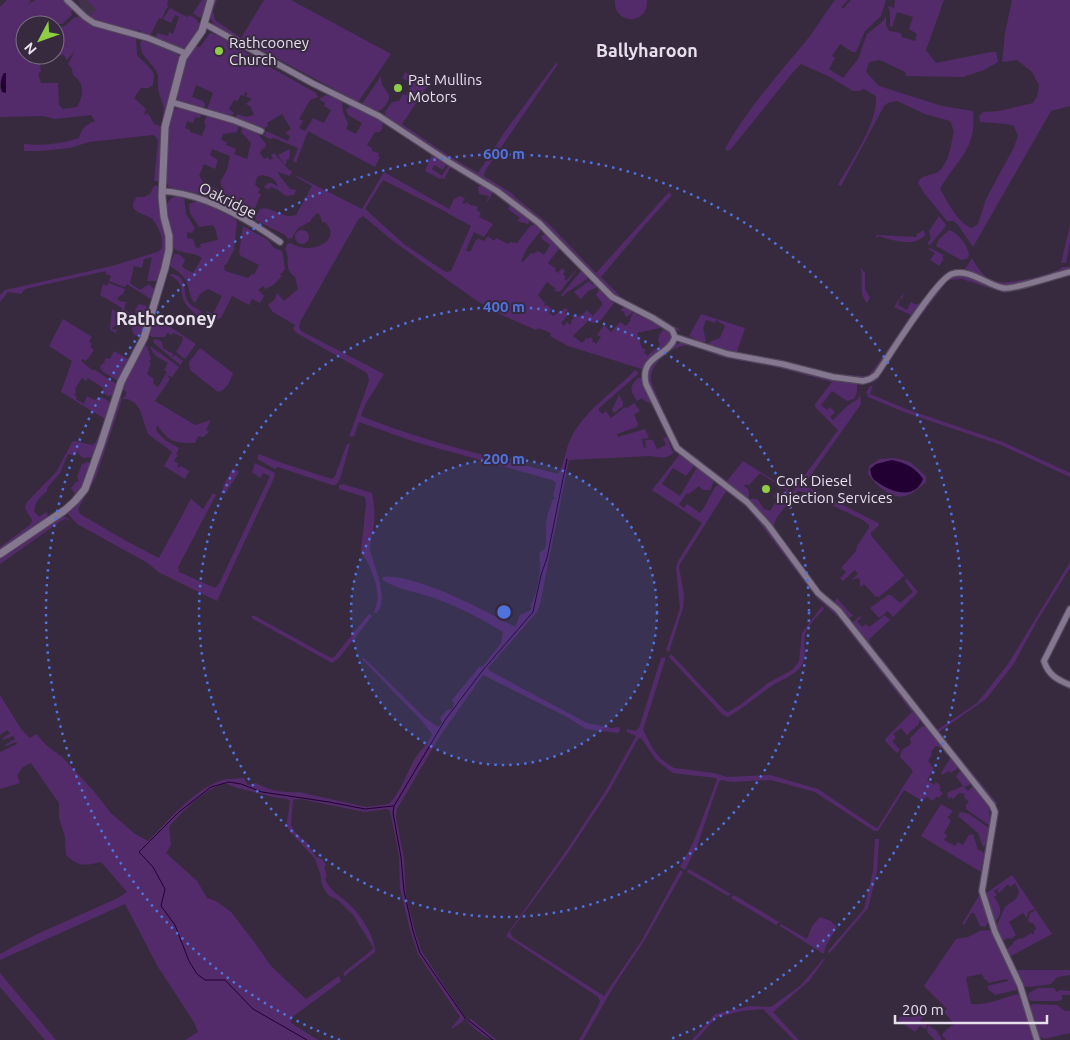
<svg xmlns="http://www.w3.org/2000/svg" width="1070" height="1040" viewBox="0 0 1070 1040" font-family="Ubuntu,sans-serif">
<rect width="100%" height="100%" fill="#372a3f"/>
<!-- built -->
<path fill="#42324c" d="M78 0H112L89 17 83 12Z"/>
<!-- green -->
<path fill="#532b6a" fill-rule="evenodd" d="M7 0H29L31 1 28 5 35 0H64L73 9 71 12 72 15 62 24 25 25V55H36L39 60 41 71 38 74 41 83H58L59 105 63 109 77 107C84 94 85 84 73 75L72 69 68 64 75 51 67 60 63 54 56 58 53 57 47 61 41 55H55V28L65 26 75 17H81L100 28 136 38 137 55 152 70 154 75 153 85 148 88H141L134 98 146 109 144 114 146 115 147 113C153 118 151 125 161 126L164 109 158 89V75L155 69 142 53 140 43 142 40 177 54 180 58 163 135 159 181H154L158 140 156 137 153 135 89 142 70 148 40 151H24V144C44 146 61 144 79 138 82 128 85 125 95 121L91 115 55 119 43 116 0 117V88L2 92 0 83V7Z
M87 0H168L167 5 169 6 166 9 162 19 159 18 150 36 141 34V31L138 30 137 33 99 23 89 17 97 10Z
M202 0H207L202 17H198L193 13Z
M215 0H217L213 11 215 20 241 38 264 0H291L391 54 358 102 243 40 242 42 215 26 209 16Z
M615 0H647C649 25 613 26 615 0Z
M835 0H848L841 7 843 9 851 0H886L881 16 865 31 856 52H852L840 44 832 56 835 58 829 69 843 78 858 59 867 34 882 22 886 16V25L889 31 901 33 902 37 915 41 917 34 909 29 913 17 897 12 892 27 890 26V13L888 6 894 8 895 0H944L926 50 936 63 991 52H996L998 62 984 70 963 77 906 76 905 72 880 60 869 62 866 72 879 86 942 106 973 111C977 150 957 159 940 189 948 202 957 223 972 228L978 224 986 199 1014 147 1018 136 1014 126 1007 124 980 122 979 116 983 112 999 111 1033 103 1037 97 1039 85 1032 72 1017 60 1002 62 1005 33 1012 0H1070V106L1051 111 973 247 958 225 954 221H947L924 193 918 183C921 173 935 177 941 169 950 159 951 143 954 131L950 121 925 114 897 101 888 103 884 106 841 186 838 185C851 161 878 123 876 96L864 89 859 91H853L828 76 801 64 794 71 731 149 728 151 725 149C746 110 778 75 806 41 816 28 825 13 835 0Z
M170 8 187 17 190 15 196 19 201 26 185 48H182L156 39 157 33 168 36 169 32 173 34 179 17 175 15 171 23 163 19Z
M210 33H214L213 34 222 37 256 59 316 93 318 97 310 100 299 119 303 121 299 128 305 131 313 118 324 123 331 110 324 106 325 103 320 100V98L326 95 342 101 343 112 348 123 346 129 356 134 362 123 348 115 346 110 351 105 372 114 383 122 382 129 380 132H375L367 145 372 148V151L379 153 378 156 380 157 375 167 308 131 296 163 293 161 298 148 274 138 270 139 264 136 266 131 288 141 290 136 285 133 291 129 282 114 267 123 268 126 265 128 236 118 237 114 246 117 254 115 250 106 246 104 252 99 245 96 248 94 245 92 244 96 241 95 237 101 234 100 229 109 234 113 231 117 207 109 213 93 196 85 192 97 203 101 205 104 204 108 177 101 175 97 183 64 194 46 200 47Z
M556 63 558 64 485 171 484 176 513 194 515 197 550 225 596 273 669 192 672 195 643 227 601 277 621 297 672 326 678 328 681 332 614 295 568 247 531 213 495 187 385 117V112L392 102 399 101 403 94 406 95 412 85 410 83 412 80 409 78 407 81 402 78 405 72 408 74 409 73 429 84 402 124 449 156 478 173 506 130Z
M381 76C381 89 386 87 389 96 390 102 382 110 377 112L362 104Z
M178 108 201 114 200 118 195 117 193 123 187 121 185 128 190 130V132L202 136 206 125 204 122 207 116 239 125 237 132 223 134 221 140 227 142 226 145 236 149 234 154 247 159 251 143 241 132 243 127 257 133 266 144 265 148 262 149 260 153 264 159 268 157 270 160 273 158 271 155 274 153 289 170 292 171 290 176 277 172 290 189 296 190 294 195 286 196 278 190 271 187 267 191 268 189 264 187 268 183H272L278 187C276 178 269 176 261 175L257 177 255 185 260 189 258 193 261 194 252 216 247 217 234 208 224 205V192L220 182 227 170 230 156 212 149 210 155 218 160 215 169 204 164 199 176 204 183 219 190V197L213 201 200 194 169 187 166 183 168 132 173 110Z
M410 141H413L447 163 443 170 434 165 432 169 441 175V177L449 165 451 166 444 179 441 178 440 179 425 171 432 154Z
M290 149 289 159 286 160 287 162 285 165 278 155Z
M384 172 449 209 454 199 460 196 465 198 462 203 465 204 466 202 472 206 473 205 478 207 477 210 481 213 479 217 493 224 484 237 474 232 466 250 470 252 476 240 479 239 484 241 488 236 494 241 496 238 508 244 510 242 517 243 531 225H537L540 227V232L527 248 521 261 523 262 531 253 533 254 538 251 544 255 550 245 542 239 541 236 547 234 561 246 548 263 556 269 555 271 558 273 562 268 565 271 563 274 566 277 564 279 566 281 580 266 560 292 554 291 556 289 547 282 538 295 545 303 544 305 546 306 547 305 552 309 549 313 553 316 565 308 568 310 565 313 568 315 561 323 564 326 567 322 570 325 572 322 571 321 574 318 572 316 573 315 575 317 582 315 587 310 593 316 603 304 596 295 598 291 601 289 614 303 601 320 594 323 588 321C583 327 578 330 573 336L582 343 586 338 589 339 590 337 593 339 592 341 596 344 601 337 597 335 604 325 611 332 620 322 626 326 631 320 630 319 634 311 627 317 624 314 625 312 620 310 625 306 636 312V314L638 316 643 315 659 325 660 328 637 333 642 348 646 350 644 352 647 356 660 345 658 340 659 335 664 329C671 330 673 336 671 343L648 361 642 369 568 346 550 336 551 333 538 328 536 330 495 312 477 301 393 241 363 216 358 220 300 322 299 327 301 331 384 374 365 405 361 416C425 442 492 457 558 474 566 461 565 447 573 434 588 408 615 391 635 370L638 372V374L598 409 602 414 606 411 611 418 625 407 627 408 634 403 640 411 634 414 638 424 637 427 617 434 618 437 645 429 649 438 642 439 644 448 646 447 645 440H653L657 449 666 445 663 438 667 437 672 451 674 452C667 460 659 457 649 456L569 460 540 604 537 612 488 668 490 671 587 723 611 728 619 727 620 730 618 733 586 729 567 717 483 675 440 736 397 809 396 817 404 859 406 896 416 935 422 952 465 1017 463 1021 452 1029V1027L460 1017 418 954 410 930 400 889 399 856 390 811 387 809 365 812 300 799 293 800 291 825 295 832 308 844 316 857C321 857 324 861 326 865L324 867 327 876 325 879C330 892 343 897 352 907 361 916 376 939 375 952L348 973 345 977 343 973 372 950 373 947 353 915 338 900 328 895 322 885 320 873 315 859 288 829 287 822 290 801 287 799C270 797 254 792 238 788 234 787 230 785 227 784 211 783 178 815 169 827L171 845 166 853 197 881 207 898 216 901 231 912 255 943 271 966 306 999 339 976 341 981 291 1018V1023L318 1040H185L198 1032 194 1022 158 967 125 904 0 960V954L35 935 118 898 127 892 101 862C84 866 79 867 66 855L65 837 59 818V803L31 763 23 767 17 775 20 783 0 789V752L17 744 16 742 6 746 5 745 15 739 13 736 3 740V738L10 733 7 730 0 735V695L21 729 30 738 36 734 47 746 62 757 92 789 111 813 135 834 148 841C169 821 189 794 217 782 225 778 235 779 244 778L247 784 250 785 256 783C270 791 284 793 299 792L366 807 389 804C401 791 406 775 414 760 420 750 428 744 432 734L421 720 362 659 364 658 425 718 438 727 442 723 440 718 447 710 452 709 454 703 452 700 479 667 483 666 501 643 503 632C480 618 459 607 434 598 417 592 398 590 383 580V577C414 573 487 611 515 627L520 615 529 611 531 609 530 605C538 596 542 565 539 553L545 549C547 541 546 536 546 528 546 518 549 509 553 499H556L553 496 556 483 552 480 415 442 359 422 354 436 349 437 369 381 367 373 295 332 293 328 295 325 273 312 268 305 275 299 277 293 284 301 298 289 295 277C282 267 292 260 285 249L287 244 291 243C308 256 343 242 326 223L322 222 320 215 317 213 311 219V221L298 228 292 238 288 239 285 235 257 221 255 218 260 209C271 205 283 220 296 215L312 186 295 176H297L362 209ZM383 180 442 210 471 226 451 271 446 272 441 269 404 244 365 209Z
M159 185V198L167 248 158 281H147L152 257 144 259 142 268 134 266 130 283 140 290 149 284 155 290 152 299 149 298 127 284 125 287 109 281 111 276 106 274V271L25 289 21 294 8 292 0 302V295L5 290 112 266 157 252C160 250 162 249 162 246 164 239 157 222 151 218 143 213 125 211 137 197H144L150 194 154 186Z
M481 185 492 192 491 196 484 206 489 196 479 194 478 187Z
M175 196 184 197 186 214 195 228 192 233 187 232V238L193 239 196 248 201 247 200 244 218 240 215 228 212 225 199 227 190 213 189 204 197 201 200 202 234 218 237 222 234 250 226 265H224L225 271 248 278 252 274 254 275 259 265 241 256 239 253 243 226 268 240 274 248 282 251 285 269 280 275 282 276 273 285 266 289 263 286 258 290 264 296 260 303 252 299 249 305 232 296 221 318 205 323 207 311 213 314 222 296 208 289 200 294 195 303C188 296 190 288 186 280 182 274 176 270 170 266L174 254H179L185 260 182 267 193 273 202 258C194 252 185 254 176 250 171 247 165 219 165 212 165 205 169 199 175 196Z
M511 204 528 216 529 222 528 224 517 221 520 218 508 209Z
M939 216 946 225 945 227 930 245 927 244 931 239 929 231Z
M1070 225V242L1066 263H1061Z
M295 237a7 7 0 1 1 14 0a7 7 0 1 1-14 0Z
M924 230 925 235C915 248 891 240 879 236L875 238 862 256 877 235 916 237 917 234Z
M949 230C958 233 968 245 969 255L967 259 961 260 936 246 939 239Z
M930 248 944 255 942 258 944 259 939 266 930 260 935 253 928 249Z
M972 258C976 266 982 275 990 279 995 282 1003 283 1009 282 1020 281 1056 274 1062 267H1070V271L1005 287 966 271 965 269Z
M860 267 865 273V289L870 298 867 303C857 292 865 279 860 267Z
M584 270 588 275 587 279 566 293 562 297 561 295 581 271Z
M171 274C187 275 183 290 187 300 190 306 196 308 201 311L202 322C198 314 189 310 185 303 178 289 187 286 170 275Z
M1070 274V276L1005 293 962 279 948 280 901 342 875 382H874L900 341 944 281 952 276 962 275 998 288Z
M589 281 593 285 595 282 597 284 596 288 588 291 581 299 574 292Z
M109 283 125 289 123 294 117 298 119 301 126 302 124 309 137 317 135 310 139 304 147 306 143 320 146 322 142 338 134 335 132 329 134 320 122 317 118 324 112 328 113 330 117 329 116 333 110 330 112 309 119 314 122 308 100 295 103 284 107 286Z
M904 292 902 299 900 298 898 305 907 310 911 302 915 304H920L913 316 894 307Z
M701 314 745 328 737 352 777 359 832 374 864 376 869 375 873 370 907 323 906 318 908 322 876 372 872 376 865 378 837 377 710 347 709 342 720 338 725 326 716 320 715 323 706 320 703 328 706 341 703 343 689 336Z
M153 316 196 344 185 359 176 352 182 342 183 337 173 333 172 335 167 333 165 337H152L148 334Z
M63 319 92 337 89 341 92 344 90 347 94 350 86 361 83 359 81 361 92 370H95L118 385 115 395 108 396 103 393V388L88 378 86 381 82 378 75 389 76 392 74 395 77 397 76 399 84 404 87 396 94 400 101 397 107 400 112 405 93 457 83 458 78 453 79 449 75 456 68 454 60 473 47 488V491C40 497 35 502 34 511L39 517 46 512 49 518 0 552V547L31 524 32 520 25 508 27 502 57 471 72 442 75 441 92 445 96 442 105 419 61 392 72 361 49 346Z
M157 339 162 342 163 348 173 354 172 356 173 357 175 355 183 361 180 365 154 343 153 340Z
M685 341 857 382V392L854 399 847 401 832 391 821 405 827 410 830 407 835 412 830 417 833 420 847 406 858 399 860 395 861 404 804 485 878 523 879 525 870 534 918 592 893 617 888 611 879 618 870 608 888 595H891L900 603 913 592 905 581 907 579 904 576 879 597 878 596 876 597 864 584 860 587V580L858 578 851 580 858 574 855 570 843 581 840 578 846 572 841 568 856 551 857 546 869 528V525L863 520 804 492 798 491 777 517 774 524 775 529 790 549 788 551 751 503V500L752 498 758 500 764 509 770 511 777 500 773 496 776 493 781 496 786 490 760 473 749 485 746 484 744 486 748 489 749 497 746 499 678 447 648 383C648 378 647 372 650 367 655 357 675 343 685 341ZM690 345 722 357 780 368 832 382 815 404V407L838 430 794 490 791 491 743 461 727 481 678 444 651 382C648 364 673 344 690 345Z
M137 342 139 343 118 381 102 371 100 367 102 364 105 363 104 361 106 358 110 359 114 351 128 359 132 354 131 352Z
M144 345 147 346 151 359 149 361 151 363 147 374 154 379 153 383 158 387 167 372 164 370 168 363 156 356 154 353H153L150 346 179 367 172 377 167 375 170 379 155 401 195 425 211 420 206 430 209 432 203 437 198 436 195 443C173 443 170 442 157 425L156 430C163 440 170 443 179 448L176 454 178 455 174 461 179 464 177 466 179 468 181 466 189 471 185 479 164 466 172 452 148 434 140 410 135 403 128 399H122L96 477 78 509 80 514 128 542 159 558 191 499 203 509 213 493 216 495 178 567 179 572 215 588 219 584 270 476 263 473 260 478 252 472 255 463 275 473 274 478 217 601 160 573 146 562 77 524 66 512 75 505 119 397 122 399 126 395V392L121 387Z
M200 348 233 373C231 380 226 390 218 392L190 370 189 362Z
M638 378H642L652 401 650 403 645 401 642 398 637 401C630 390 629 387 638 378Z
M870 386H873L870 394 906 409 1003 442 1070 473V477L1001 445 904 412 868 397 866 392Z
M619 395 623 402V406L614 413 612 410Z
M347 444H350L340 479 336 485H332L278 467 275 469 257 459 259 454 279 462 332 479 335 476Z
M680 454 693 464V467L686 476 673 468 662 484 680 496 696 469 698 468 713 479V484L710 490H703L699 486 689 494 687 493 679 504 684 508 687 504 700 513C707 504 710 495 716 486L721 485 746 504 745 506 727 490 680 564 679 567 684 595 683 608 669 652 666 650 680 608 676 568 678 561 702 523 652 490Z
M895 458 910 462 926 476V482C920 487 913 494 905 496 892 500 875 484 868 474L869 466 880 459Z
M88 462 92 465 87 482 76 496 71 488 76 482 79 481 77 477 82 464Z
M233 468 239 472 225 494 221 493 224 487 223 486Z
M343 484 372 493C374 503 375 514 374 524 373 533 368 545 371 554 375 568 390 603 376 613L374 612 378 599 376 584 369 565 361 551 366 504 365 497 339 489V485Z
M751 508 808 583 833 607 920 719 919 724 907 735 901 728 893 734 896 738 892 741 900 750 897 753 885 741 886 738 912 712 838 617 818 599 806 584 749 509Z
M62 515 70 520V521L65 519 61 521 0 564V558Z
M1070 562V568L1039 618 1013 665 986 699 939 732 997 803 996 806 883 664 882 658 911 698 937 730 977 703 1008 664Z
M837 598 851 614 854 615 847 619 834 602Z
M822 606 824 609C818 616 808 625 805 634 803 644 807 655 802 665 795 676 780 680 770 687 756 697 743 708 728 717L723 715 669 657 671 654 724 710 728 712 740 705 768 683 792 670 799 661 802 633Z
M369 614 372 616 339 658 332 663 253 619 251 616H255L331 658 334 657Z
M885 615 890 620 869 639 870 643 879 657 852 625 853 622 860 616 861 618 857 621 862 627 866 624 869 627Z
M665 657V660L643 730 653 749 661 759 674 768 714 773 727 777 770 775 818 789 876 828 878 827 913 771 900 757 902 750 911 744 910 738 921 727 926 726 947 751 946 755 943 749 936 746 931 752 932 754 928 761 934 769 927 780 934 785 936 782 940 785 939 786 941 788 939 790 943 793 939 798 937 796 933 801 927 797 921 800 904 790 878 831H874L815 792 771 780 731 782 721 780 719 782 697 846 685 870 680 867 693 843 717 780 716 778 673 773 656 760 641 738 638 739 609 791 568 853 510 932 512 937 604 996 642 940 680 870 683 872 644 941 614 986 583 1040H579L598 1006 600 1001 598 997 506 936 566 851 606 790 636 736 627 732V729L635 731 639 728 661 658Z
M951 757 957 765V769L951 773 949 771 942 775 941 773Z
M959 772H962L971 784 964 787 968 791 973 786C985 802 992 805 989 825L966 809V805L969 802 964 797 965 794 959 793 953 799 951 797 949 800 947 793 963 786 956 776Z
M941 804 953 811 949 816H947L951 821 944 833 947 835 944 840 955 846 958 842 963 845 969 835 973 834 978 850 982 851 984 854 981 872 921 836Z
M960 812 969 814 989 828 986 844 983 847 978 833 958 816Z
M875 839H879L877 871 868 908 829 954 828 951 864 909 873 871Z
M689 869 731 894 728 896 687 872Z
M1012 875 1052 934 1009 957 1006 950 1013 944V942L1020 938 1022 939 1031 933 1034 935V931L1036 929 1034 924 1029 922 1028 920 1030 913 1035 911 1034 909 1028 912 1027 918 1023 913 1009 922 1016 935 1011 939 1008 938 1002 941 995 927C1001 918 1000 918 1004 909 1008 901 1017 904 1019 891L1015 883 1010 887 1008 884 999 893 997 891 1000 887 994 891 997 895 994 897C1001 906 1003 913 995 922L992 921 985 894Z
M980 894 989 921 985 927 980 926 974 913H971L964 925 962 924Z
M734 895 779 922 776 925 731 898Z
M820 917 831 921 837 927 826 946 824 953H822L780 926 781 924 807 939 812 926Z
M987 930 993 932 1018 986 1016 990 995 995 989 990 987 986 1008 981 1007 979 988 983 987 980H985L982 974 966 977 971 1004C986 1006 1003 998 1017 994L1022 997 1035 1040H946L942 1035 946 1030 954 1024 944 1012 947 1009 924 986 956 939 968 937 980 931Z
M824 958 825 959 809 981 773 1012 799 1040H794L763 1009 742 1011 717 1017 696 1040H692L715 1014 750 1006 771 1007 801 985Z
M1015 970H1070V975L1057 977 1051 984 1029 987 1024 986Z
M0 973 56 1040H45L0 987Z
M1038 988H1054L1057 992 1060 990 1070 991V995H1062V1000L1058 1001H1031L1028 997 1029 993Z
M1033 1004 1057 1005 1065 1011H1070V1033L1044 1039 1039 1036 1030 1007Z
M912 1008 924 1016 920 1021 927 1025 926 1029 920 1026 915 1032 898 1020 903 1013Z
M468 1019H471L497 1040C485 1040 475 1029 467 1021Z
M928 1025 937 1031 942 1040H935L927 1032Z"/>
<!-- water -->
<path fill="#220034" d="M4 73H6V93L2 92C0 85 0 79 4 73Z
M892 460C906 463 915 467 923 479 916 497 899 494 885 487 881 484 875 482 872 477 871 475 871 472 870 469L876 464Z"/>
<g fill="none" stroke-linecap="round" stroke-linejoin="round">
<!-- stream -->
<path stroke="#220034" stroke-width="1" d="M465 1018 420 953 413 931 404 891 401 857 393 813 394 806 445 720 483 670 533 612 541 575 547 558 567 459
M468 1020 493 1040
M307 1040 253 1009 225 980H205L197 974 189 961 175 925 161 906 165 889 153 867 139 852 179 812 211 787 229 782 241 784 262 792 329 802 365 809 393 806"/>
<!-- minor casing -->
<g stroke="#524859" stroke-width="8">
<path id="minor" d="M67 0 85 17 94 23 148 38 185 53
M205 24 312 83 379 116 449 162 497 191 539 223 612 297 653 318 672 330 675 337 728 354 782 364 833 377 863 381 870 379 876 375C888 358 937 278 952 274 969 268 987 285 1003 288 1014 290 1056 275 1070 272
M171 102 233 120 261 131
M162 191C203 193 246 218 280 242
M675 337C669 357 639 355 646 384L677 448 747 502 768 525 818 593 838 610 992 805 995 812 994 818 982 891 995 932 1020 985 1037 1040
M1070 609 1044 661C1048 675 1058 680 1070 685"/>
</g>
<!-- tertiary casing -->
<g stroke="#524859" stroke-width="9">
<path id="tertiary" d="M0 554 65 510 75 501 85 489 101 444 121 382 144 338 165 268 169 250V236L164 217 162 197 165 127 183 58 202 31 211 0"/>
</g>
<!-- minor -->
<use href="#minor" stroke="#85778f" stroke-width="5.5"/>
<!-- tertiary -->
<use href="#tertiary" stroke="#85778f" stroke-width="7"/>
</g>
<!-- distance rings -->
<circle cx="504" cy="612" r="153" fill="#5072dd" fill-opacity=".12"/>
<g fill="none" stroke="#5072dd" stroke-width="2.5" stroke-dasharray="2.5 5">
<circle cx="504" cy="612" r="153"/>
<circle cx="504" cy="612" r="305"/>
<path d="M340 1040A458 458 0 1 1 668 1040"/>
</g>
<!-- markers -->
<g fill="#8dce44" stroke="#372a3f" stroke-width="2">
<circle cx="219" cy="51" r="5"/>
<circle cx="398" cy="88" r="5"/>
<circle cx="766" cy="489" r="5"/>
</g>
<g text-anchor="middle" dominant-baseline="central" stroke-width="4" stroke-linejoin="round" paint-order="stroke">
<!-- poi labels -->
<g font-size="15" fill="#e7dfec" stroke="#372a3f" text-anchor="start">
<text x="229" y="42">Rathcooney<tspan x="229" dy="17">Church</tspan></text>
<text x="408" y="79">Pat Mullins<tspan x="408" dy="17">Motors</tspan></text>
<text x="776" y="480">Cork Diesel<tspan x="776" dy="17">Injection Services</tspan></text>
</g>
<!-- street labels -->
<g font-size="15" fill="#e7dfec" stroke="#372a3f">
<text transform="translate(228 200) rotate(26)">Oakridge</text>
</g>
<!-- quarter labels -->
<g font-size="18" font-weight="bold" fill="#e7dfec" stroke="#372a3f">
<text x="647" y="50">Ballyharoon</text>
<text x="166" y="318">Rathcooney</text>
</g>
</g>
<circle cx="504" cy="612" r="8" fill="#5072dd" stroke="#372a3f" stroke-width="2.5"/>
<g font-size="15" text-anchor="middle" font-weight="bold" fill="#5072dd" stroke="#372a3f" stroke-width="4" stroke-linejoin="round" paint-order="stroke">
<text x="504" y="159">600 m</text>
<text x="504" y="312">400 m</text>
<text x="504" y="464">200 m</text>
</g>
<!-- north arrow -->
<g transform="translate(40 40) rotate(229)"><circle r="24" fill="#372a3f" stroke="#7d7284"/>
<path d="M0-4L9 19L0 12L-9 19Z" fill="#8dce44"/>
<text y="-8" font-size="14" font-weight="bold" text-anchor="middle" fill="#e7dfec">N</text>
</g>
<!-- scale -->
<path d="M895 1015v8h152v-8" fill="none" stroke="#e7dfec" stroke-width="2.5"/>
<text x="902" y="1015" font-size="15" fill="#e7dfec" stroke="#372a3f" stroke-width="4" paint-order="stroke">200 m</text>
</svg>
